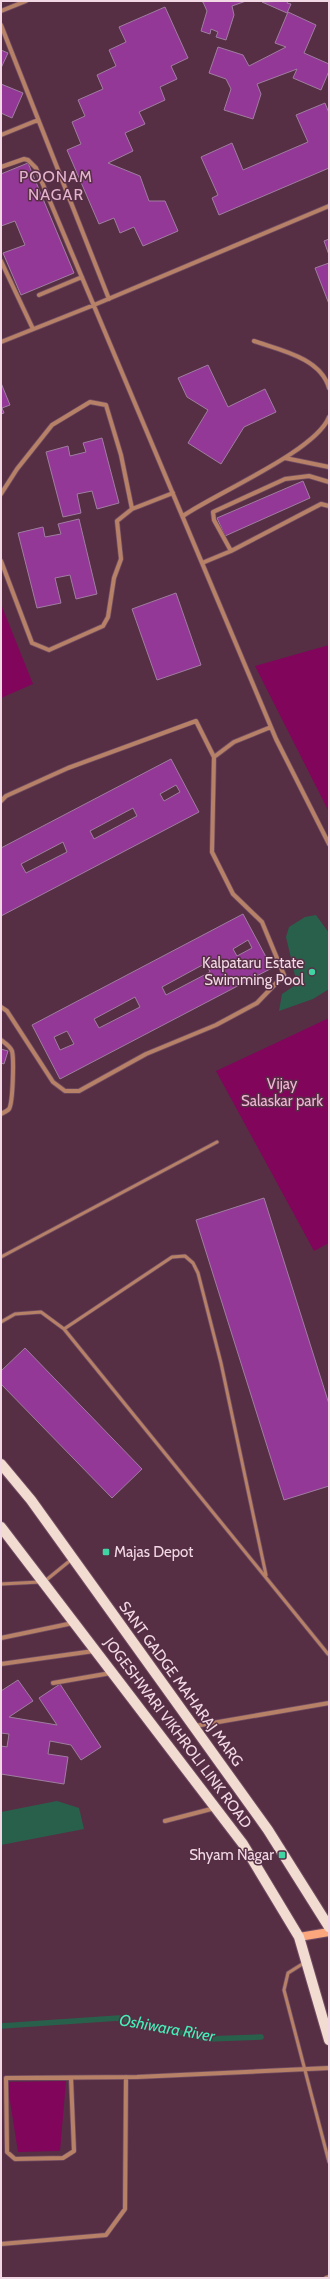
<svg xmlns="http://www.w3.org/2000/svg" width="330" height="2279" viewBox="0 0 330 2279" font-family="Cabin,sans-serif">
<rect width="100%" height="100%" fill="#562f45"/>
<!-- green -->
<path fill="#81055b" d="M1 604 33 684 1 698Z
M329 645V812L255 666Z
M329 1018V1243L314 1251 216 1071Z
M66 2081 60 2151 18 2152 7 2082Z"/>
<!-- water -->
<path fill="#29604b" d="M316 915 329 933V989L313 999 279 1011 282 994 297 984 286 937 289 927 305 917Z
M57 1801 79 1808 84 1829 1 1845V1812Z"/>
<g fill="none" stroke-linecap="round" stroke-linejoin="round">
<!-- stream -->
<path stroke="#29604b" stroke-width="5.5" d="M1 2026 119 2018 207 2039 261 2037"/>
</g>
<!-- building -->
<path fill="#933896" stroke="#a07da0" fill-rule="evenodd" d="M200 1H246L232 6 234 15 226 40 216 37 218 32 211 29 210 34 201 31 207 11 203 2Z
M288 1 287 3 291 4 287 13 262 2Z
M165 7 188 58 171 66 177 79 160 87 165 100 139 112 145 124 125 133 133 151 108 163 140 176 149 201H165L178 231 143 246 134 227 120 233 114 218 99 224 67 150 81 144 72 122 85 116 78 100 103 89 97 75 116 66 109 50 126 42 119 27Z
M288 12 316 25 304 53 329 64V71L321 90 293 78 297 69 257 84 261 94 253 119 224 110 231 89 226 79 209 73 218 47 243 55 249 66 286 47 275 43Z
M1 50 8 53 1 68Z
M1 84 23 93 12 118 1 113Z
M325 103 329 113V168L219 215 212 198 218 195 201 157 232 143 243 170 308 142 296 115Z
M28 163 74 273 21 295 3 253 25 245 15 221 1 226V174Z
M329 239V255L324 241Z
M329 263V304L315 268Z
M208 365 228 407 265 389 276 412 244 427 221 464 188 443 208 410 187 397 178 378Z
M1 383 10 405 2 408 4 413 1 414Z
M102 438 119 503 97 509 92 491 77 494 81 513 63 517 46 452 68 446 70 456 86 452 83 443Z
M303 481 310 498 225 536 217 518Z
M79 519 97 594 76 599 70 575 55 578 61 603 37 608 18 533 43 527 45 537 61 534 58 524Z
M176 593 201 665 157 680 132 609Z
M171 759 199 812 1 916V848ZM176 785 180 792 164 801 160 794ZM133 808 137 816 94 839 90 831ZM63 842 67 852 26 873 21 864Z
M243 914 272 968 60 1079 32 1025ZM248 940 252 948 237 956 233 949ZM206 963 210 972 166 995 162 987ZM135 997 140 1007 99 1028 94 1019ZM67 1031 74 1044 60 1050 54 1037Z
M1 1049 8 1051 4 1064 1 1063Z
M264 1198 329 1404V1486L284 1500 196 1220Z
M25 1348 142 1469 112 1498 1 1384V1371Z
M18 1680 33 1701 9 1717 57 1725 39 1698 60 1684 101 1747 81 1760 71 1745 50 1741 48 1754 68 1757 64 1784 1 1774V1746L7 1747 9 1734 1 1733V1691Z"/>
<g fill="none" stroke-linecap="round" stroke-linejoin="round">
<!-- lane casing -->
<g stroke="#724d62" stroke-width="4.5">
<path id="lane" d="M1 1257 217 1142
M1 1322 15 1314 41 1312 64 1329 328 1654
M64 1329 172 1257 185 1256 193 1263 198 1273 221 1363 266 1575
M45 1581 72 1559
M1 1584 40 1582
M304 1963 288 1973 284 1990 329 2162"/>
</g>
<!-- street casing -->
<g stroke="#724d62" stroke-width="5.5">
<path id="street" d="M1 11 26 1
M1 25 109 299
M1 135 38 120
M1 167 24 159 28 160 36 168 276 739 329 844
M1 261 33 329
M39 295 82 277
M254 341C280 350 321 358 329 388
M1 342 94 305 329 206
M285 458 329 467
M1 494 17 469 52 425 90 402 106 405 121 455 132 509 117 521 121 559 114 578 108 617 103 626 49 650 32 643 1 561
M132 509 173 493
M183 516C216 493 316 451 329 417
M231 551 214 520 213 512 285 479 309 476 329 482
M202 563 231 551 321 504 329 506
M214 757 234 742 271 727
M1 801 6 796 68 768 196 721 214 757 212 852 233 894 262 922 284 975 257 1003 216 1025 146 1054 79 1091H65L53 1082 7 1011 1 1007
M1 1040C5 1043 10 1046 12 1051 14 1059 13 1103 9 1109 7 1111 3 1113 1 1114
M1 1638 73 1623
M1 1664 94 1651
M53 1683 111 1673
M195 1726 329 1703
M165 1821 215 1808
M71 2078 74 2151 63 2158 15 2159 7 2152 6 2078 137 2077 329 2068
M1 2244 106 2235 125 2209 126 2077
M326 2278 329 2277"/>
</g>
<!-- secondary casing -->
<g stroke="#724d62" stroke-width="10">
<path id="secondary" d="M299 1937 329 1932"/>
</g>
<!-- primary casing -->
<g stroke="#724d62" stroke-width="12">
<path id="primary" d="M1 1464 31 1500 268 1830 329 1927
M1 1527 243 1844 299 1937 329 2040"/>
</g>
<!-- lane -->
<use href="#lane" stroke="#b78168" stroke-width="3"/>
<!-- street -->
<use href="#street" stroke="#b78168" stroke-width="4"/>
<!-- secondary -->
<use href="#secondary" stroke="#fba67d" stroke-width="8"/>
<!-- primary -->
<use href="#primary" stroke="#f2dbd1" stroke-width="10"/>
</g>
<!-- markers -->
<g fill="#3fd4a2" stroke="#562f45" stroke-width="1.5">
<circle cx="312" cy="972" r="4"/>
<rect x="102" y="1548" width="8" height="8" rx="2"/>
<rect x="278" y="1851" width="8" height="8" rx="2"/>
</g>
<g text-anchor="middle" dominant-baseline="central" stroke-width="3" stroke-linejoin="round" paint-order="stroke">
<!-- poi labels -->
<g font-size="15" fill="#f2d8e5" stroke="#562f45" text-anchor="end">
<text x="304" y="963">Kalpataru Estate<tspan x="304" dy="17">Swimming Pool</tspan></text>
<text x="114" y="1552" text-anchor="start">Majas Depot</text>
<text x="274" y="1855">Shyam Nagar</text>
</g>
<!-- park labels -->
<g font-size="15" fill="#f1b6d5" stroke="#562f45">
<text x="282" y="1084">Vijay<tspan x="282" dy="17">Salaskar park</tspan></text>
</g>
<!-- street labels -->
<g font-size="15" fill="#f2d8e5" stroke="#562f45">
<text transform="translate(181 1684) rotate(54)">SANT GADGE MAHARAJ MARG</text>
<text transform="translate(178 1733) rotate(53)">JOGESHWARI VIKHROLI LINK ROAD</text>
</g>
<!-- neighbourhood labels -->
<g font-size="16" letter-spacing="1" fill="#e4b3cd" stroke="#562f45">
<text x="56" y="176">POONAM<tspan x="56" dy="18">NAGAR</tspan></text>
</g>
<!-- water labels -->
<g font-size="16" font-style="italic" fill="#45efb7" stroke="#562f45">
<text transform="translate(167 2028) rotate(10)">Oshiwara River</text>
</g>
</g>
<!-- border -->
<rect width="330" height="2279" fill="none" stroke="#f2d8e5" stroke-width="4"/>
</svg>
